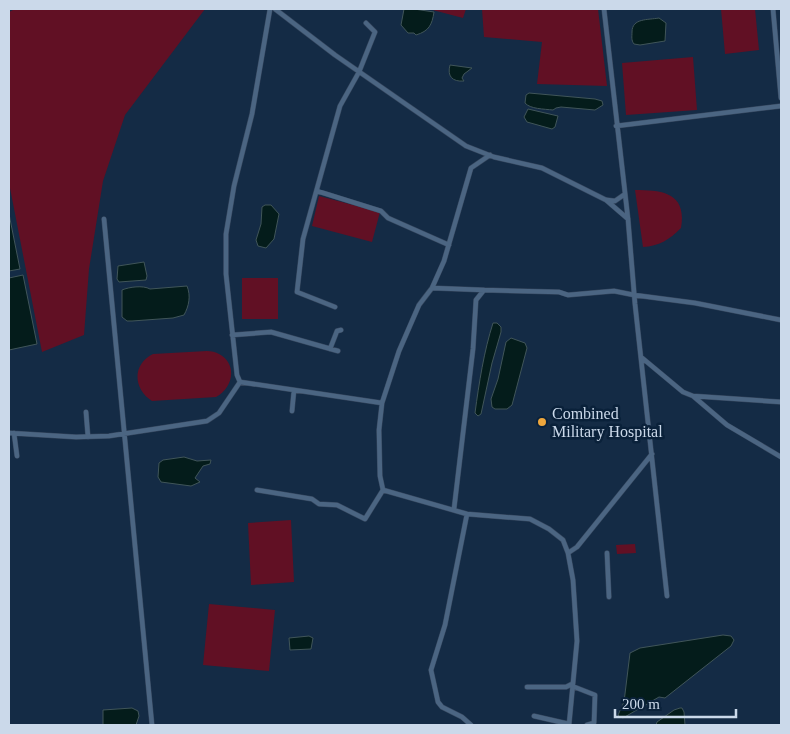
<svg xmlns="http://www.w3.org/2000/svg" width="790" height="734" viewBox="0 0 790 734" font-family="'Times New Roman',serif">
<rect width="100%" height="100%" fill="#142b45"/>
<!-- green -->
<path fill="#611024" d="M15 9H205L125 115 103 181 89 269 84 335 42 352 9 183V12Z
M429 9H466L463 18Z
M482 9H598L607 86 537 84 542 42 484 37Z
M721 9H755L759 50 725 54Z
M693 57 697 110 626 115 622 63Z
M635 190C663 190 687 193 681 228 669 240 659 246 643 247Z
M319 196 380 212 372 242 312 226Z
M242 278H278V319H242Z
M207 351C211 351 216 352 219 354 238 364 233 388 216 397L152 401C133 389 132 364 153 354Z
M291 520 294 582 251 585 248 523Z
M635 544 636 553 617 554 616 545Z
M209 604 275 610 269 671 203 665Z"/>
<!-- water -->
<path fill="#041c1b" stroke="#405559" d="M404 9H414L434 12C432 25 429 31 416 35L414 33H408L401 25Z
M659 18 666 23 665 41 640 45 634 44C631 40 632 37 632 32 632 18 648 20 659 18Z
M450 65 472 68 464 74 462 78 464 81C452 82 447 76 450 65Z
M529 93 595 99 602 101 603 105 595 110 561 107 556 108 553 110C544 109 530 109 525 103L526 95Z
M528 109 558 116 555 127 552 129 527 122 524 117Z
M265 205H271L279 214 274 239 266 248 258 246 256 240 261 224 262 207Z
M9 214 20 269 9 271Z
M144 262 147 276 146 280 119 282 117 279 118 266Z
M23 275 37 344 9 350V278Z
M187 286C191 296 189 306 184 315L173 318 132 321H127L122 317V290C129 287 143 285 150 289Z
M493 323H497L501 327V332L492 363 481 414 478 416 475 413C479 383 484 351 493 323Z
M511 338 525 343 527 348 512 405 507 409H495L492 407 491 399 498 379 506 342Z
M184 457 197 461 211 460 210 464 203 466 195 478 200 482 191 486 161 482 158 477 159 463 163 460Z
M723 635 731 636 734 640 731 646 665 698 659 697 623 718 620 717 618 715 624 702 630 653 640 648Z
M309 636 313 638 311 649 290 650 289 638Z
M132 708 138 711 139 716 136 725H103V710Z
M680 708H682L684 712 685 725H656L657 722 674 710Z"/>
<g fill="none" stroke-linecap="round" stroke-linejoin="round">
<!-- minor casing -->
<g stroke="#35465d" stroke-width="5.5">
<path id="minor" d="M275 9 335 55 466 146 494 157 542 168 606 200 628 219
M604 9 628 219 635 304 667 596
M773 9 781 98
M616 126 781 106
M490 155 471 168 444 261 432 288 419 305 399 351 382 403 379 430 380 476 383 490 467 514 530 519 549 529 563 540 568 553 573 580 577 641 569 725
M317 191 381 211 388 218 449 245
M607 200 615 201 625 194
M104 219 152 725
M432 288 484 290 476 300 473 349 454 509
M484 290 559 292 568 295 614 291 634 295 695 303 781 320
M335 307 297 292 303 239 340 106 359 72 375 32 366 23
M232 335 271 332 338 351
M330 349 337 331 341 330
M641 357 683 392 693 396 727 425 781 457
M240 382 382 403
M693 396 781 402
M292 411 294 390
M86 412 88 437
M9 433 76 437 109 436 207 421 219 413 240 382 237 375 226 274V234L234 186 252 114 270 9
M14 433 17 456
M257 490 312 499 319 504 337 505 365 519 383 490
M467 514 445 625 431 670 438 702 442 707 462 717 471 725
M568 553 577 547 652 454
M607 553 609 597
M572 686 595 695 594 723 587 725
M527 687H566L572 684
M534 716 569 724"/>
</g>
<!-- minor -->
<use href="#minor" stroke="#4b6582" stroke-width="4.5"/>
</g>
<!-- markers -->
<circle fill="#efa73d" stroke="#0a213a" stroke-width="2" cx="542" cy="422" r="5"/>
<g text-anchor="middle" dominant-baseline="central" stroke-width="5" stroke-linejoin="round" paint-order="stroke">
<!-- poi labels -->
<g font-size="16" fill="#cbd9ea" stroke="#0a213a" text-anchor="start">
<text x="552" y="413">Combined<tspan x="552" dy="18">Military Hospital</tspan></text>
</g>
</g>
<!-- border -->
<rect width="790" height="734" fill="none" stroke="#cbd9ea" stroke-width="20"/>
<!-- scale -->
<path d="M615 709v8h121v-8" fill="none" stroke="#cbd9ea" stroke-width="2.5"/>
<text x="622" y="709" font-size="15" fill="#cbd9ea" stroke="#0a213a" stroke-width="4" paint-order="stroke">200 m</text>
</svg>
